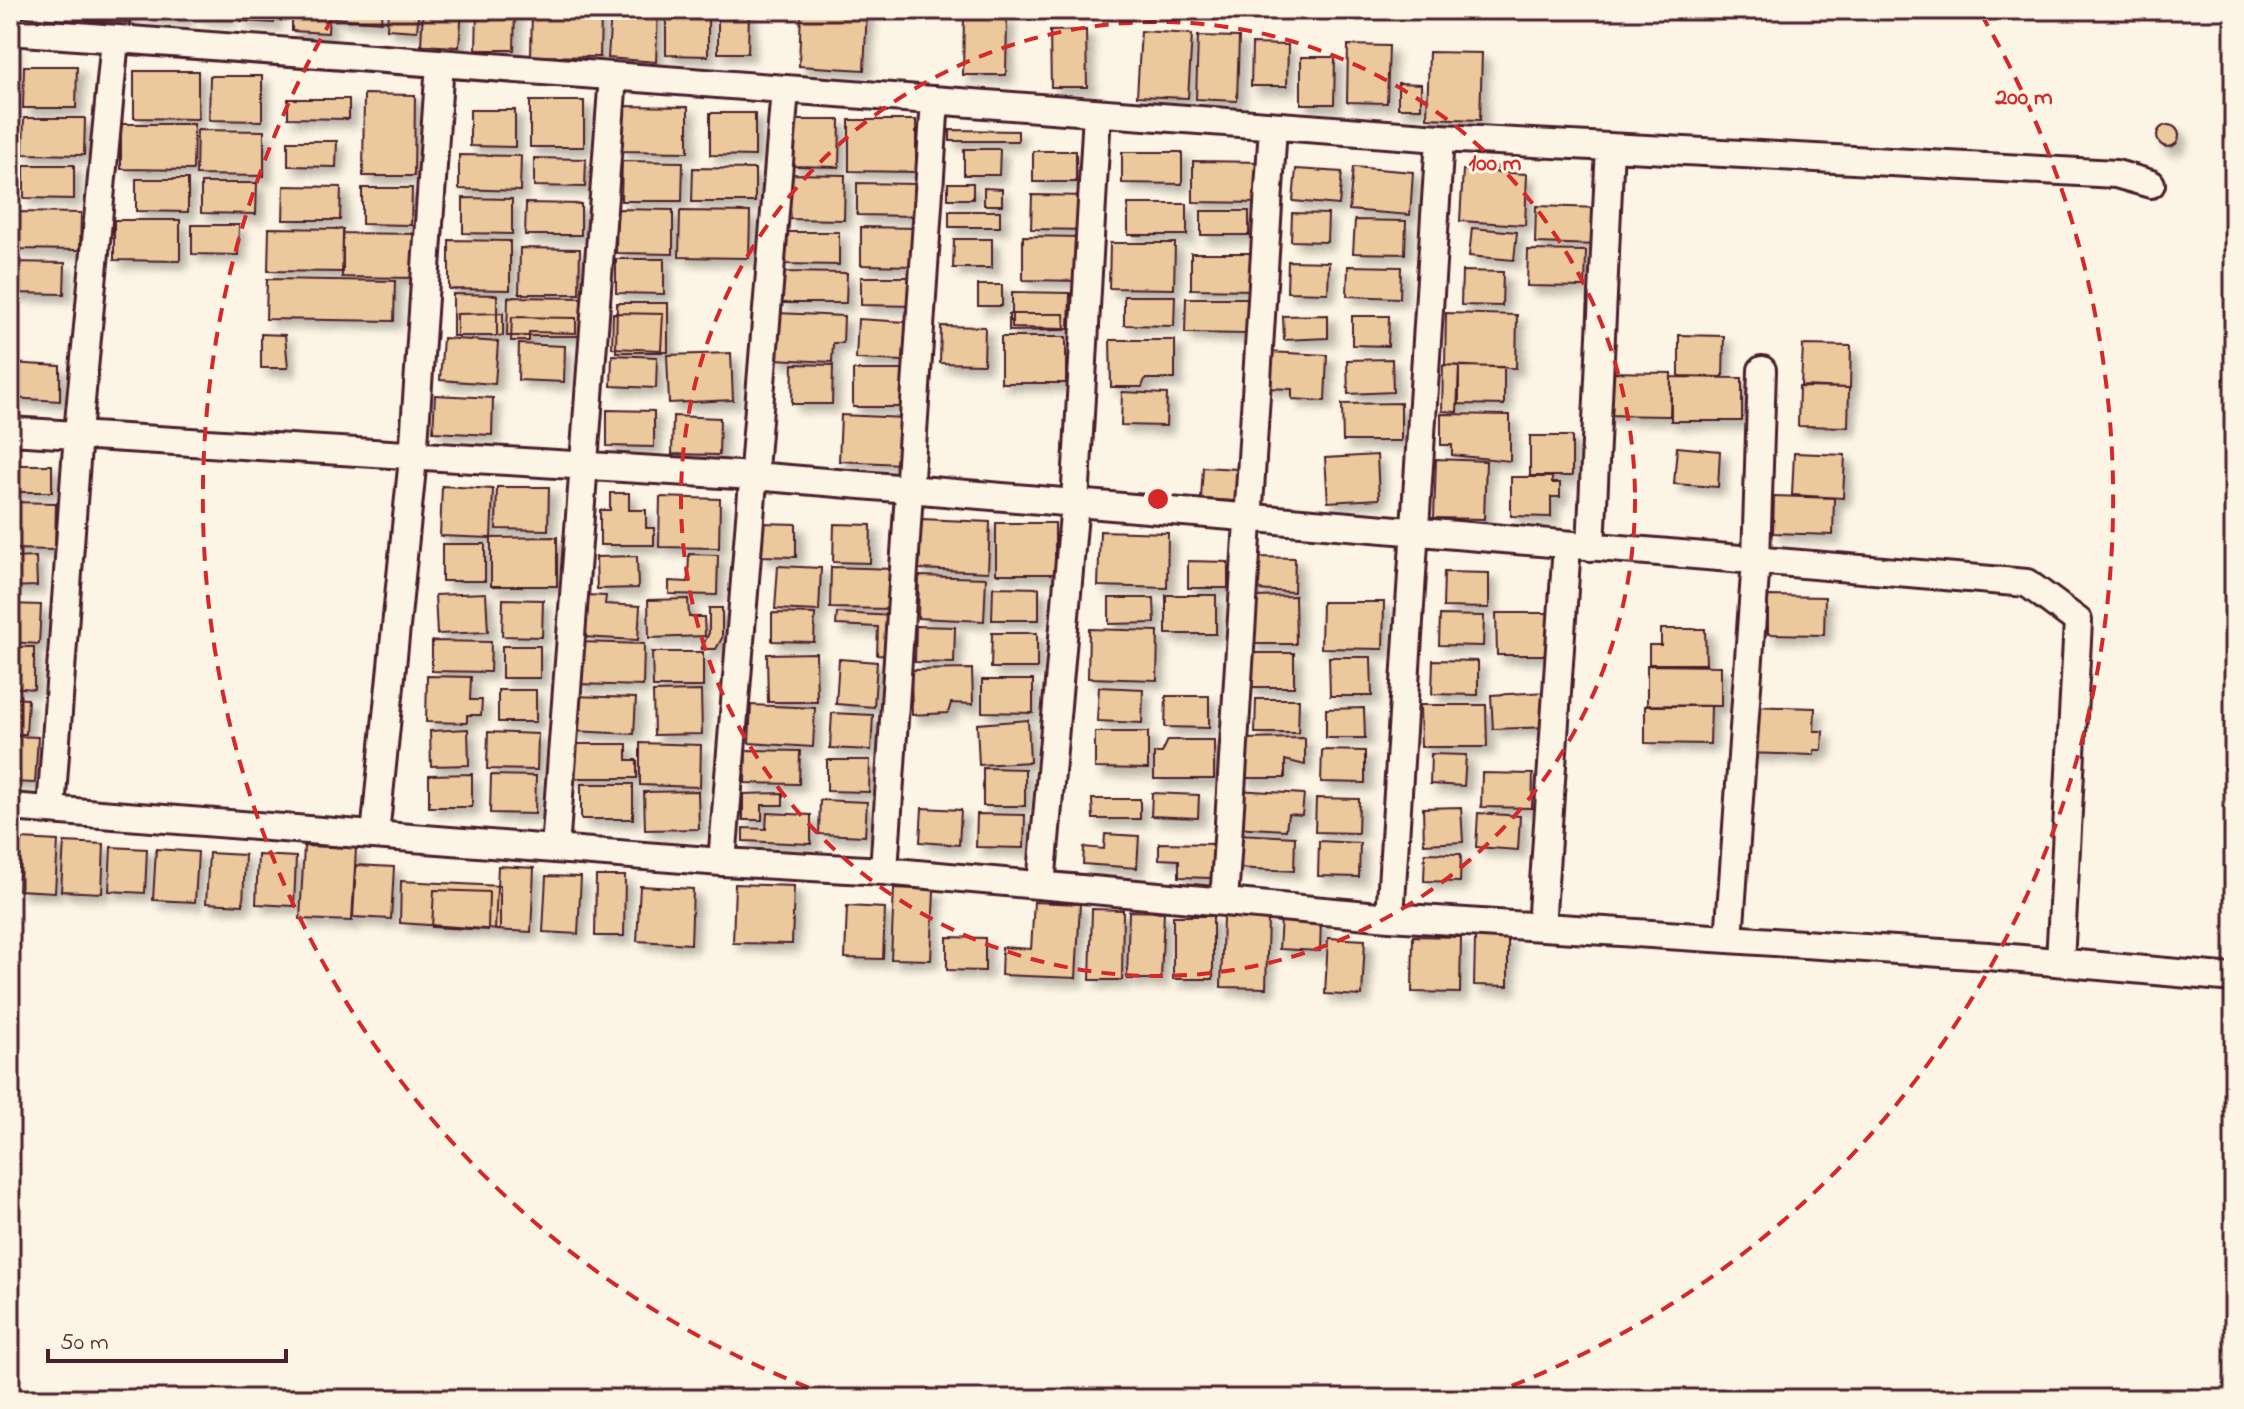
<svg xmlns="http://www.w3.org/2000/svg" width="2244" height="1409" viewBox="0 0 2244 1409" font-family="'Indie Flower',sans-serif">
<defs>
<filter id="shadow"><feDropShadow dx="7" dy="7" stdDeviation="4" flood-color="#0004"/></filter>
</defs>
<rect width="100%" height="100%" fill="#fcf5e5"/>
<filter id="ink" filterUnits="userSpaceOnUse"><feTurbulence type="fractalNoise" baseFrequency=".0125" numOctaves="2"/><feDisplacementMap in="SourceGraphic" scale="16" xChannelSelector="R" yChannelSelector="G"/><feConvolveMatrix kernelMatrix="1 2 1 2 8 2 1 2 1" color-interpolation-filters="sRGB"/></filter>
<g filter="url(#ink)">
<!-- building -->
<path fill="#ebc99c" stroke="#4a1f2b" stroke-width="2" filter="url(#shadow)" d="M87 10H130V22L87 21Z
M138 10H186V19L138 16Z
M198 10H229V18L197 16Z
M241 10H274V23L241 21Z
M292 10H329L328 33 292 31Z
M335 10H382L381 22 334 18Z
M388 10H419L417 31 387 29Z
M423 10H462L459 47 421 45Z
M477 10H515L514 50H476Z
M532 10H601L600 57 531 56Z
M611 10H658L656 62 608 58Z
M666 10H708V56L666 55Z
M718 10H749L748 53H718Z
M801 10H867L864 70 799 66Z
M964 16 1007 17 1006 75H963Z
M1086 30 1087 87H1051L1050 31Z
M1141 31 1192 34 1188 98 1137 96Z
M1198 36 1239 37 1237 101 1196 99Z
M10 43H13L12 113H10Z
M1252 44 1288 45 1287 86H1251Z
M1348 45 1389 46 1387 103 1347 102Z
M1429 52 1482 53 1480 120 1427 118Z
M1301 57H1335L1334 104H1301Z
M24 66H77L76 108H23Z
M134 71H198V119L134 118Z
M210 76H262V121L209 120Z
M1398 83 1421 84V108H1398Z
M364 94 415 95 414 176H363Z
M288 99H349V119L288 118Z
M530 101H584V147H530Z
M620 106 688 107V152L619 151Z
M470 110H515V147L470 146Z
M710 113H755V156L710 155Z
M24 118H85L84 155 23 154Z
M792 120H840L839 167 791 166Z
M849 120H916V172L849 171Z
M121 124H194L193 170 121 169Z
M2157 136a11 11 0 1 1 22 0a11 11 0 1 1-22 0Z
M197 130 264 131V176L196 175Z
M950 130 1018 131V141H950Z
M288 141H337L336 167 288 166Z
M964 149H1000L999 175H964Z
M1033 151H1076V182H1033Z
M1122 152H1182V184L1122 183Z
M459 155 521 156 520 191 459 189Z
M534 158 586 159 585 187 534 186Z
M622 161 683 162 682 201H621Z
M1193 161 1265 162 1264 203 1193 202Z
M24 165H74V199L24 198Z
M1353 167 1413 172 1410 215 1349 210Z
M693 168 755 169V202H692Z
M1296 169 1342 172 1339 205 1293 201Z
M1463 170 1527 174 1525 225 1460 221Z
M787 174 845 175 844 220 787 219Z
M136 179H188V212L136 211Z
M201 183H257L256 214 201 213Z
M857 183 916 184V216L857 215Z
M948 183H973V199H948Z
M284 186 341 187 340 220H283Z
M362 188H412L411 225 362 224Z
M984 188 1002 189V205H984Z
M1032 195 1089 196V230L1031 229Z
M463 198 512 199V234L463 233Z
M526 203 581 204V235H525Z
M1128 204H1187V235H1128Z
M1536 206 1602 208 1600 245 1535 243Z
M617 209 673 210V254L616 253Z
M680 211 750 212 749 258 679 257Z
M949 211H1000V227H949Z
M1201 211H1249V235H1201Z
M14 212 81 213 80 250 14 249Z
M1292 213 1328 214 1327 242 1291 241Z
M114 220H180V261L114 260Z
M1355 220 1406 221 1405 254 1353 253Z
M192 225H239L238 255 192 254Z
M861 227 917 228 916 266 861 265Z
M269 228 343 229V272L268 271Z
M1472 228 1517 232 1514 260 1469 256Z
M785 232H839V265L784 264Z
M343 233 418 234V278L342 277Z
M1023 236 1083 237V281L1023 280Z
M954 239H992V268H953Z
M449 240 510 241V290L449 289Z
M1110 243H1175L1174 289 1109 288Z
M520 248 580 249 579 294H519Z
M1528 250 1586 251 1585 287 1527 286Z
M1191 253H1254V290L1191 289Z
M616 259H664V294L616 293Z
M1288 261 1329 262 1328 293 1287 292Z
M12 262 65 263 64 294 11 293Z
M1348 266 1401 267 1400 298 1347 296Z
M1462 271 1503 272 1502 306 1461 305Z
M781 272 847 273 846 303H780Z
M861 277H917L916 306 861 305Z
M267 279 395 281 394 321 266 319Z
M978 285H1002V306H978Z
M1012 292 1070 293 1069 329 1012 328Z
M453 294 497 295V336H453Z
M1124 296H1175L1174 326 1124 325Z
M508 297 582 298V336H507Z
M1186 298H1250V334L1185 333Z
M617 303H668V352H616Z
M503 313V336H457V314Z
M613 313 663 314 661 350 612 348Z
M777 313 844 316 843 343H833L832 362 775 359Z
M1446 313 1517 315 1516 368 1445 365Z
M1009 314H1064L1065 330 1009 331Z
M1328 315V338L1284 340 1283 316Z
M1352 316H1389L1388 346 1352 345Z
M512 317 576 318V333L529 332V341H511Z
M858 319 906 322 904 361 856 359Z
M941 326 985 327 984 364 940 363Z
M261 334 285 335 288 368H261Z
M1679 335 1724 336 1723 377 1679 376Z
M1001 337H1066V383H1001Z
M443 338 498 342 495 384 440 380Z
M1110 340H1175V379H1145L1142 387H1111Z
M519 344 565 346 564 382 518 380Z
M1803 345 1851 346 1850 388 1801 386Z
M1268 352 1327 355 1325 401 1292 399V389L1266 388Z
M731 353 733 400 669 403 667 355Z
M612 355 657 357 656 388 611 386Z
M1392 359 1393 392 1348 394 1347 360Z
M10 363 60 366V401L10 398Z
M793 364 833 365 832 404H792Z
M1443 365 1459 366 1457 412 1442 411Z
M1459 366 1504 367V405L1459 404Z
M853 370H902V407H853Z
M1600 372 1671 373 1670 416 1599 415Z
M1671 377 1742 378V421H1671Z
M1799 387 1849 388 1848 427 1798 426Z
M1122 392 1167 394 1166 426 1121 425Z
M435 395 493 398 492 435 433 432Z
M1401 403V441H1343L1342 404Z
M607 410 654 411V447L607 446Z
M1441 414 1510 415V461L1452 455V445H1441Z
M841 415 904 418 901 464 839 461Z
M673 416 720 418 719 455 672 454Z
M1530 436H1572V476H1530Z
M1677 447 1720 451 1718 487 1674 484Z
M1794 453 1845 455 1843 498 1792 495Z
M1377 455 1379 499 1328 502 1325 458Z
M1436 459 1486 461 1484 519 1434 518Z
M10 465H52V492H10Z
M1203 467 1237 469 1235 501 1201 499Z
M1511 477H1552V483H1560V497H1551V517L1511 516Z
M442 486 493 489 491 538 440 536Z
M497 487H549L548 530 496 529Z
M610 493H629V510H646V528H654V545H600V510H610Z
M1774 496 1834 498 1833 535 1773 533Z
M660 497 720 499 719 548 659 547Z
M10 502 56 503 55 550 10 549Z
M921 519 990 522 988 572 919 569Z
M762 523 796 524V557L761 556Z
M996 523H1055V574H996Z
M834 524 871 525 870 563 833 562Z
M1100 531 1168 533 1167 588 1098 586Z
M557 537V586H491V538Z
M442 544H485V581H442Z
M689 554 718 555 717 595 669 594V581L688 582Z
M637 556 638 588 597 589 596 557Z
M36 557 37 586 10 587V558Z
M1256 557 1295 558 1294 592 1255 590Z
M1188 561 1228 562V588H1188Z
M778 566 821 568 819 611 775 609Z
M831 567 895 569 894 609 830 608Z
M1444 572 1489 573V608L1443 607Z
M919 576 986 578 984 621 918 618Z
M993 587 1039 588V620H992Z
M486 593 488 632 437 634 435 595Z
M585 595 606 596 605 604 640 606 638 640 583 637Z
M1166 595H1216V634H1166Z
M1295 596 1296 644H1250L1249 597Z
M1768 596 1825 597 1824 635 1768 634Z
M1109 598H1154L1155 623 1109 624Z
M503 599 543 600 542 637 502 636Z
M688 599 689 617H704L705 636 649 638 648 600Z
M1322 602H1384L1383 649 1321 648Z
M10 604 41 605 39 644 10 642Z
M709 608H722V638L716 649H701L709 633Z
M772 613 815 614 814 642 772 641Z
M837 613 894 616 892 656 877 655 878 627 836 625Z
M1496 613H1549V655H1497Z
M1440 615 1484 616 1483 646 1439 645Z
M916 626 955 627 954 663 915 662Z
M1089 629 1158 631 1157 680 1088 678Z
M1661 629H1705L1706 664H1649V645H1661Z
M992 633H1037V668H991Z
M432 641 491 642 490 672 432 671Z
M578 642 644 644 643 686 577 684Z
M502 646H540V678H502Z
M10 647H34V689L10 687Z
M652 652H703V687H653Z
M816 653 817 702H768L767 654Z
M1249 653H1294V687H1248Z
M1329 657H1371L1372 696H1330Z
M839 659 877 662 874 707 836 704Z
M1433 660 1478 661V695L1432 694Z
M1647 665 1721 666V706L1647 705Z
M972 669 973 704 951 703 948 713 912 715 911 670Z
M427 676 471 677 470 700H482L481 715H467V723L426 722Z
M982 680H1033V713L982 712Z
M1099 687 1143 689 1142 723 1097 721Z
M498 690H536V722H498Z
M701 691 702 734 654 735 653 692Z
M1548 692 1550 727 1493 729 1491 695Z
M573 696 636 698 634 734 572 731Z
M1166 696H1209V728L1165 727Z
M10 698 28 699 26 734H10Z
M1256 699H1299L1298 733H1255Z
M751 705 815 708 813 747 749 743Z
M1420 705H1486L1487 747H1421Z
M1645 706H1711L1710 744 1645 743Z
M1748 706 1815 708 1814 731H1823L1822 750H1814V755L1746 753Z
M1364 708 1365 738H1326V709Z
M832 713 873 715 871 750 830 748Z
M1028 720 1030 762 979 765 977 724Z
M468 729 469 765 431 766 430 731Z
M488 732 538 734 537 770 487 769Z
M1095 732H1148V769L1095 768Z
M10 736 38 737 35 783 10 782Z
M1305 738V765L1285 760V778H1242L1241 739Z
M1168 740H1214V779H1154V753H1162Z
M640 743 701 745 700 787 640 785Z
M570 744H627V760H637V778H570Z
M746 750 800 751 799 784 745 783Z
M1322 750 1365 751V783L1321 782Z
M1431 754 1466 755 1464 786 1430 784Z
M827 760H870L869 792 827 791Z
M983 768 1025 769V806H983Z
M1482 773 1533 774 1532 808 1481 807Z
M472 774V807H429V775Z
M491 775 536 776 535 814 490 813Z
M581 784H633V819H581Z
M1236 790 1304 794 1302 815 1288 814 1286 830 1233 827Z
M698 791 699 829 645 830 644 792Z
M783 793V805H762V820H743V794Z
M1152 793 1199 795 1198 818 1151 816Z
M1316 798 1359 799 1358 833 1315 832Z
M1092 799H1140V819H1093Z
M820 800 867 802 865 836 819 834Z
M1461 807 1463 842 1424 844 1423 808Z
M922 808 961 810 959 845 920 842Z
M767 813 811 815V844L743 841V828L766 829Z
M1478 813 1520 816 1518 850 1476 847Z
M977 814 1025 815 1024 848 976 847Z
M1105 834 1139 836 1137 868 1083 864 1084 847 1104 849Z
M1237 834 1295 837 1294 871 1236 868Z
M21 839 58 841 55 892 18 890Z
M1319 841 1360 843 1359 877 1318 876Z
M64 842 104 844 102 893 61 891Z
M1159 843 1213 844 1212 878 1179 877V860L1159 859Z
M304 846 356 848 352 921 300 919Z
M111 847 147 849 145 893 109 891Z
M156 849 198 852 195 902 153 900Z
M209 853 245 855 243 905 206 903Z
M1425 853 1461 854 1460 882 1424 881Z
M258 855 296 857 294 906 256 904Z
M356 865 394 867 391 919 353 917Z
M498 866 534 868 531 932 495 930Z
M546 876 581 877 578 934 543 932Z
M596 876H625L624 936H595Z
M401 881 500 886V930L400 923Z
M735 884 794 886 792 944 733 943Z
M640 886 693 889 691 944 637 941Z
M894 888 934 890 931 960 891 959Z
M434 890 489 892 488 930 432 927Z
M1034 902 1080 904 1076 978 1001 975 1002 947 1031 949Z
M847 906 885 908 883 959 845 958Z
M1092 909 1123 910 1122 980H1090Z
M1129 911 1164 912 1161 979H1127Z
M1173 916H1213V979H1173Z
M1223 917 1268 918 1266 988 1221 987Z
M1281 918 1321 919 1320 951 1279 949Z
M1413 936 1461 937 1460 993 1412 992Z
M947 937 985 938V971L947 970Z
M1475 937H1508V986L1474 985Z
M1328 938 1365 940 1362 996 1325 994Z"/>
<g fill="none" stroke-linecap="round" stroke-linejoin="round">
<!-- minor casing -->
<g stroke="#4a1f2b" stroke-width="32">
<path id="minor" d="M10 31 1440 138 2116 174 2151 184
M10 431 754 476 2027 583 2078 621 2060 962
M1591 547 1610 147
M10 807 722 862 884 871 1390 917 1988 956 2234 978
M51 810 78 433 115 39
M375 835 413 458 440 63
M555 849 613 76
M722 862 785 89
M884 871 935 100
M1041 885 1075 503 1097 113
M1224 902 1273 126
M1390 917 1440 138
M1541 927 1567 545
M1729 939 1756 560 1762 370"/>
</g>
<!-- minor -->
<use href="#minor" stroke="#fcf5e5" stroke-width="26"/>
</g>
</g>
<!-- distance rings -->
<g fill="none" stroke="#d62828" stroke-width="4" stroke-dasharray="14 10">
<circle cx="1158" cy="499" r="477"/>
<path d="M831 1396A955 955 0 0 1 335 14M1981 14A955 955 0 0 1 1485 1396"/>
</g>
<circle cx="1158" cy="499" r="12" fill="#d62828" stroke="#fcf5e5" stroke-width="4"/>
<g font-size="24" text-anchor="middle" font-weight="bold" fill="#d62828" stroke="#fcf5e5" stroke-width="6" stroke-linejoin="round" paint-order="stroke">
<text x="2024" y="104">200 m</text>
<text x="1495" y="170">100 m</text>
</g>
<!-- margin -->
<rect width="2244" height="1409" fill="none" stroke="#fcf5e5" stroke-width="40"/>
<rect x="20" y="20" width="2204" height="1369" fill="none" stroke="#4a1f2b" stroke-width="3" filter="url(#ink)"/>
<!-- scale -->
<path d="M48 1349v12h238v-12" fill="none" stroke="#4a1f2b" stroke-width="4"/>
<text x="60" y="1349" font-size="24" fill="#4a1f2b" stroke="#fcf5e5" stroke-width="6" paint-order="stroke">50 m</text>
</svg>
